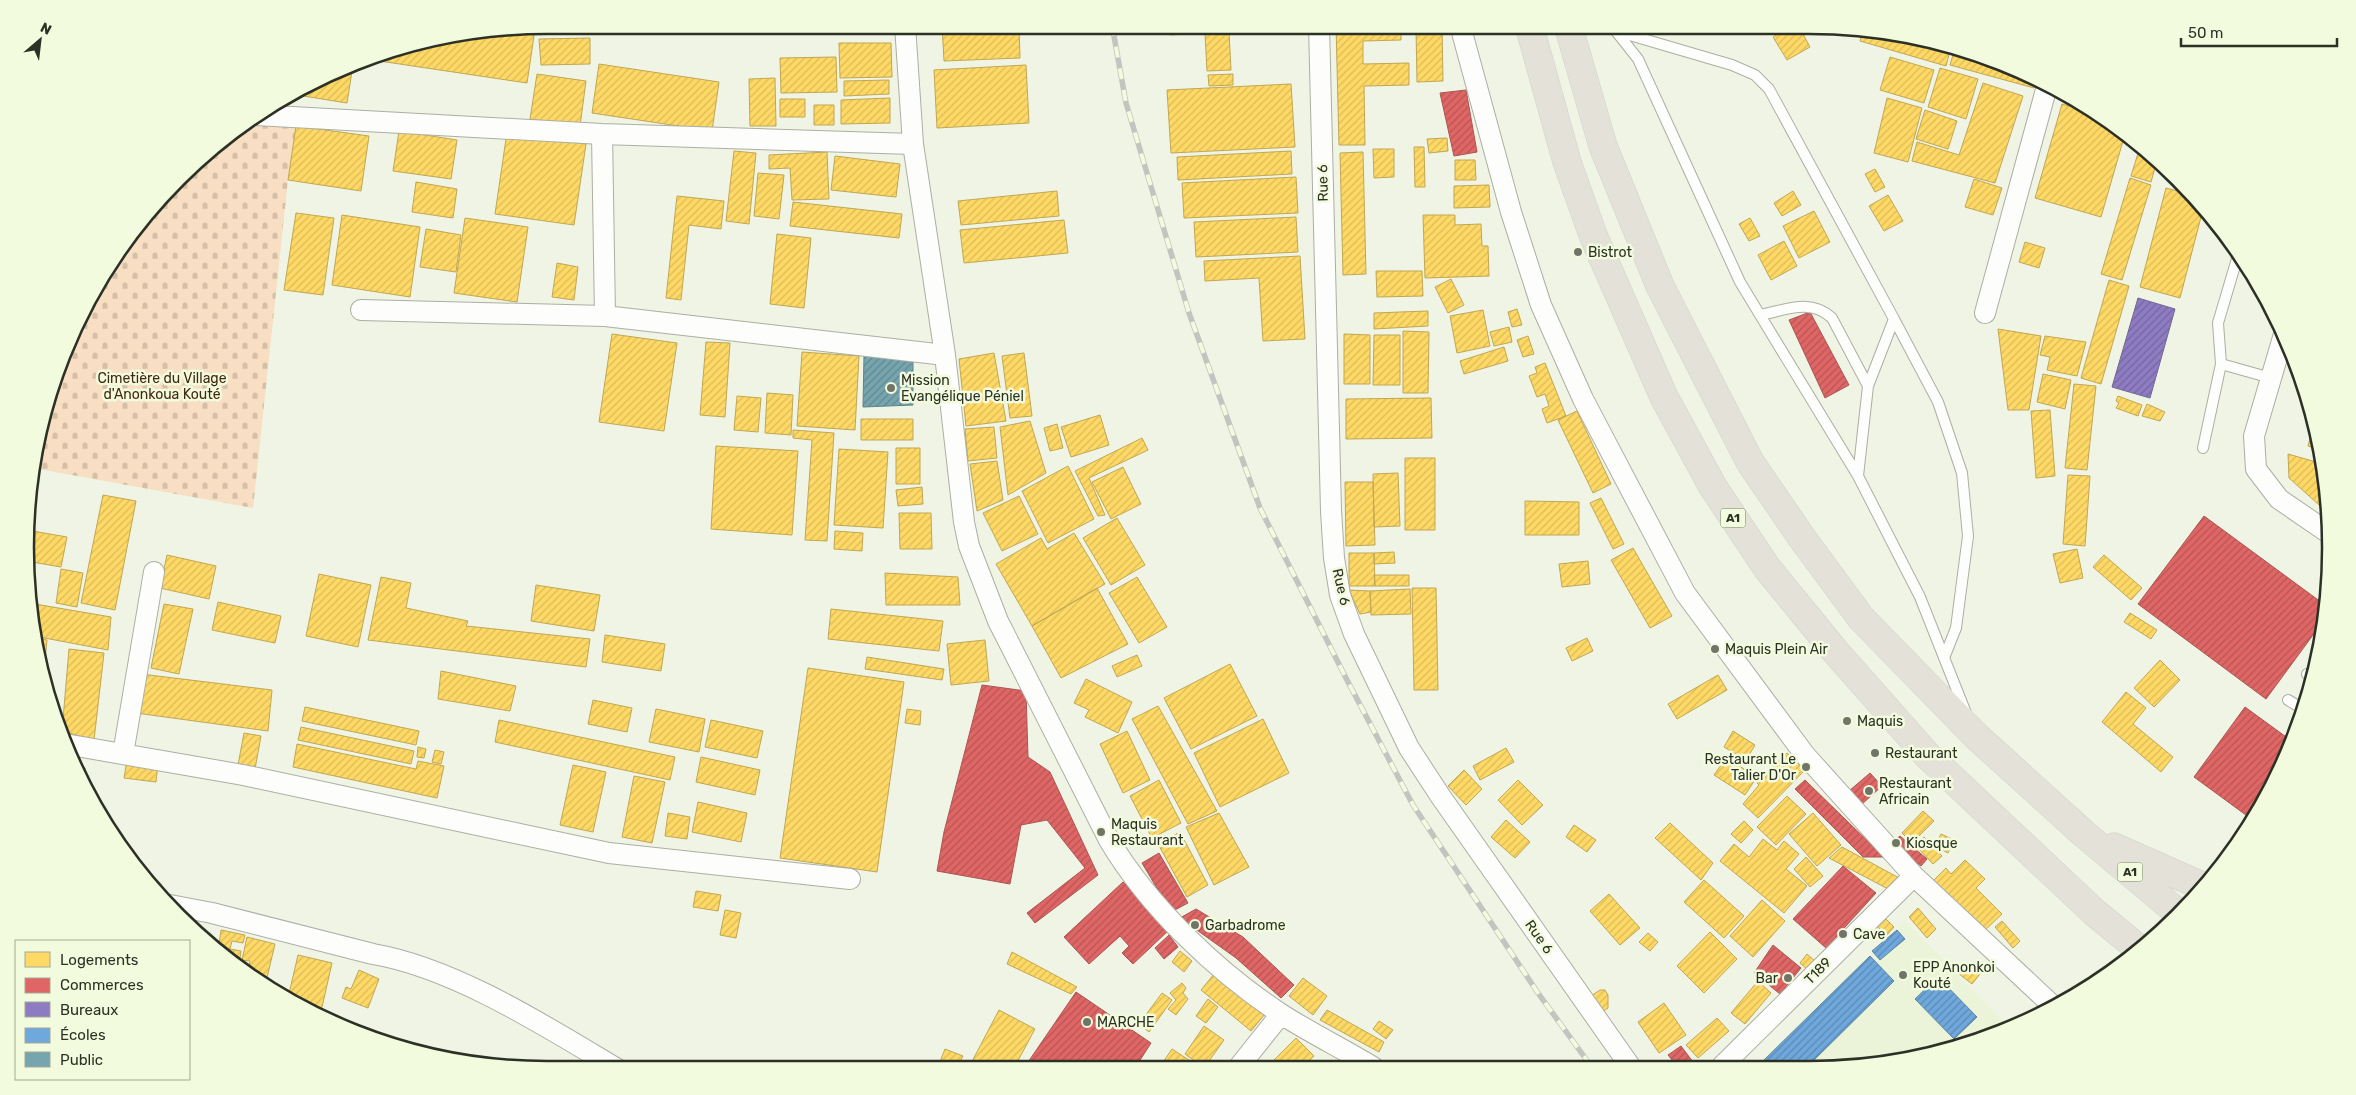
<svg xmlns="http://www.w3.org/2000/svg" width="2356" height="1095" viewBox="0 0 2356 1095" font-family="Rubik,sans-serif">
<defs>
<pattern id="cemetery-stones" width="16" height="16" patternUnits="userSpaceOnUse" patternTransform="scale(1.25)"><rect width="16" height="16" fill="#f8dec2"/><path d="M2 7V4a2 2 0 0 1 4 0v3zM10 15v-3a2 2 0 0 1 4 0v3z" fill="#d5bfa7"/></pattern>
<pattern id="homes-hatch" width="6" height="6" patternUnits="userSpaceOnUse" patternTransform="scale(1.25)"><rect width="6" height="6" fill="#ffd966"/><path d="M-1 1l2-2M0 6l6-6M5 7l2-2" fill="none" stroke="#dbbb58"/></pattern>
<pattern id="shops-hatch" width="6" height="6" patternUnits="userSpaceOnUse" patternTransform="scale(1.25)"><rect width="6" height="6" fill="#e06666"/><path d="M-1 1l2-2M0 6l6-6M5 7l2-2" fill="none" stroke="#b65554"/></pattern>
<pattern id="offices-hatch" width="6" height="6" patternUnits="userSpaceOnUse" patternTransform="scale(1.25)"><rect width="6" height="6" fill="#8e7cc3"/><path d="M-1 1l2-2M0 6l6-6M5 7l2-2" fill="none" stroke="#74669e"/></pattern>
<pattern id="schools-hatch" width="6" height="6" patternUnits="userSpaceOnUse" patternTransform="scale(1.25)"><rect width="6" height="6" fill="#6fa8dc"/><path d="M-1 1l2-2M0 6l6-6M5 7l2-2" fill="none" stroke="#5c89b2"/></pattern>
<pattern id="public-hatch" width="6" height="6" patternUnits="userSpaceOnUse" patternTransform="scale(1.25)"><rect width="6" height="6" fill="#76a5af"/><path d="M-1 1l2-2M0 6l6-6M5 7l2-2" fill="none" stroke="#61878e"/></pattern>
</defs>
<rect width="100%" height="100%" fill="#eff4e4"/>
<!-- built -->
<path fill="#ebf4d8" d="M1905 921 2011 1029 1877 1065 1755 1066Z"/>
<!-- cemetery -->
<path fill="url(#cemetery-stones)" d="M242 125 296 126 288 180 253 508 33 468 35 445 65 347 113 257 155 203 229 133Z"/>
<!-- homes -->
<path fill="url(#homes-hatch)" stroke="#c0a752" d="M548 25H594V30L542 27Z
M942 25H1019L1020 58 944 61Z
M1170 25H1264V30L1229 32 1231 70 1207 71 1205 33 1170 35Z
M1336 25H1401V40L1363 41V64L1409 63V85L1364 86 1365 145H1339Z
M1794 25H1798L1810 47 1787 60 1773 37Z
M1442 27 1443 81 1417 82 1416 28Z
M516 28 535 29 527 83 366 59 379 53 446 35Z
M1863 30 1911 35 1951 47 1946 66 1860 41Z
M590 38V64L541 65 539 39Z
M839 43H891L892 77 840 78Z
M1955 48 2009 65 2036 80 2034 88 1950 65Z
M836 57 837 92 781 93 780 58Z
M1890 57 1934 70 1924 103 1880 90Z
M599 64 719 82 712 131 592 113Z
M353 65 347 103 297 95 298 90Z
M1026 65 1029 123 937 128 934 70Z
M1940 68 1978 79 1966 119 1928 107Z
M537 74 586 81 580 126 530 119Z
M1233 74V85L1209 86 1208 75Z
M775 78 776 126H750L749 79Z
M889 80V94L844 96V81Z
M1983 83 2023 96 1995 183 1912 161 1917 142 1959 155Z
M1291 84 1295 147 1171 153 1167 90Z
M890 98V123L841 124V100Z
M1887 98 1922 108 1908 162 1874 153Z
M780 99H805V117H780Z
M2062 104 2102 116 2125 134 2101 217 2035 198Z
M814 105H834V125H814Z
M1925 110 1957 121 1948 149 1916 139Z
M296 126 369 136 361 191 288 180Z
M399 131 457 140 451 179 393 171Z
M507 132 586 144 574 225 495 214Z
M1447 138 1448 151 1429 153 1427 139Z
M1414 147H1424L1425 187H1415Z
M2140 147 2157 161 2151 182 2131 176Z
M1373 149H1394V177L1374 178Z
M734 151 756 153 749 224 726 221Z
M1291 151 1292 174 1178 180 1177 157Z
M827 152 829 199 792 200 790 168 769 169V155Z
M1363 152 1366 274 1343 275 1340 153Z
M835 156 900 164 896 197 831 190Z
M1455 160H1475L1476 180H1455Z
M1875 169 1885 187 1875 192 1865 174Z
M2171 172 2178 178 2180 181 2169 178Z
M758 173 784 175 779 219 754 216Z
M1296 177 1298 213 1184 218 1182 183Z
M2130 178 2151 185 2122 280 2101 274Z
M1974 179 2002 188 1993 215 1965 207Z
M416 182 457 189 453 218 412 212Z
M1489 185 1490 207 1454 208V186Z
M2166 188 2192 195 2203 209 2180 298 2140 287Z
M1057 191 1059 216 961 225 958 201Z
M1793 191 1801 205 1782 216 1774 203Z
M1888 195 1903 221 1884 231 1869 206Z
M677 196 724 201 721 229 689 225 681 300 666 298Z
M793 202 902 214 899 238 790 226Z
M1814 211 1830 242 1799 258 1783 226Z
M296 213 334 218 323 295 284 290Z
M342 215 420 227 410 297 332 285Z
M1423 215H1455V225L1481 224 1482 246H1488L1489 276 1425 278Z
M1296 217 1298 252 1196 257 1194 222Z
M465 218 528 227 517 302 454 293Z
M1750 218 1760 236 1749 241 1739 224Z
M1064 220 1068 253 964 263 960 230Z
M426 229 461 235 456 272 420 267Z
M777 234 811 238 804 308 770 304Z
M1784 241 1797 266 1771 280 1758 255Z
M2025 242 2045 248 2039 268 2019 262Z
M1300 256 1305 339 1263 341 1259 278 1205 281 1204 261Z
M557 263 578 267 574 300 552 297Z
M1376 271H1422L1423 296 1377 297Z
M1451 279 1464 305 1448 313 1435 287Z
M2109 280 2129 286 2101 384 2081 378Z
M1517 309 1522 325 1512 327 1508 312Z
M1483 310 1490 346 1457 353 1450 316Z
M1428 311V326L1374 329V313Z
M1509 327 1512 342 1494 346 1490 332Z
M1998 329 2041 336 2029 410H2008Z
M1403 331 1429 332 1428 393H1403Z
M612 334 677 343 664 431 599 422Z
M1344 334 1370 335V384H1344Z
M1374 335H1400V385H1373Z
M1528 336 1534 354 1523 357 1517 340Z
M2045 336 2086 342 2077 376 2047 370 2050 357 2040 355Z
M706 342 730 343 725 417 700 415Z
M1504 347 1508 361 1464 374 1460 361Z
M802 352 859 356 855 430 797 426Z
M994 353 1006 421 966 426 959 359Z
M1024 353 1032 416 1010 418 1002 356Z
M1545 363 1566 416 1547 423 1542 409 1549 406 1545 394 1537 397 1529 376 1537 373 1535 367Z
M2043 374 2071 380 2065 409 2037 402Z
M2074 384 2096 386 2087 470 2065 468Z
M767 393 793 395 791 435 765 433Z
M737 396 761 398 758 432 734 430Z
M2118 396 2142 405 2138 416 2116 408 2119 403 2116 401Z
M1431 398 1432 438 1346 439V399Z
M2147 404 2165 412 2160 421 2142 416Z
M2050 410 2055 476 2036 478 2031 411Z
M1577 411 1611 484 1593 493 1558 420Z
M1100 415 1109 445 1071 457 1061 427Z
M861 419H913V440H861Z
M1030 421 1046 473 1008 495 1000 427Z
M2314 423 2321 446V450L2308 446Z
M1057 424 1063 448 1050 451 1044 428Z
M994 427 997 458 968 461 965 429Z
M793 430 834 433 827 541 805 540 812 440 793 438Z
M1142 438 1148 450 1089 478 1105 515 1098 516 1075 471Z
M716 446 798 451 792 535 711 529Z
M896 448H920V484H896Z
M839 449 888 452 883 528 834 525Z
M2288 454 2323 464 2328 513 2289 478Z
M1405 458H1435V530H1405Z
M997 461 1003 500 977 511 970 464Z
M1068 466 1094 519 1048 543 1022 491Z
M1123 467 1141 504 1111 519 1092 482Z
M1398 473 1400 526 1374 527 1373 474Z
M2068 475 2090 476 2085 546 2063 544Z
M1345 482H1373L1375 545 1346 546Z
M922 487 923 504 898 506 896 490Z
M103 495 136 501 115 610 81 603Z
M1019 496 1038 534 1002 551 983 513Z
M1601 498 1624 544 1613 549 1590 503Z
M1525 501 1579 502V535H1525Z
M899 513H931L932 549H900Z
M1117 518 1145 565 1111 585 1083 538Z
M27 530 67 537 61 567 26 561Z
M835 531 863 533 862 551 834 549Z
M1074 533 1105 584 1032 626 996 564 1041 538 1047 549Z
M1633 548 1672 616 1650 628 1611 560Z
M2077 549 2083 578 2060 583 2053 554Z
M1394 552 1395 563 1374 564V553Z
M1349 553H1374L1375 586H1349Z
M167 555 216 566 209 599 160 588Z
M2104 555 2142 588 2131 600 2093 567Z
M1588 561 1590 584 1562 587 1559 564Z
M61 569 83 573 77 607 56 603Z
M885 573 958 577 960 605H886Z
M319 574 371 585 358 647 306 636Z
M1374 575H1409V586H1375Z
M381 577 411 583 406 608 468 621 466 626 590 639 586 667 368 640Z
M1137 577 1167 627 1139 643 1109 593Z
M536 585 600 595 594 631 531 621Z
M1097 588 1128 644 1061 678 1032 626Z
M1412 588H1436L1438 690H1414Z
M1410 589 1411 614 1371 615 1370 591Z
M1349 590 1370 591 1371 612 1360 614Z
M218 602 281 616 275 643 212 630Z
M29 603 111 617 108 650 34 636Z
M164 604 193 609 179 674 151 668Z
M831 609 943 621 939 651 828 639Z
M2130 613 2157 630 2151 639 2124 622Z
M605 635 665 644 661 671 602 662Z
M35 638 47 640 44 670H42Z
M1587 638 1593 651 1572 661 1566 648Z
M985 640 989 681 951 685 947 644Z
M69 649 104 653 94 740 62 731Z
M1137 655 1142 666 1117 677 1112 666Z
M867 657 944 669 942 680 865 669Z
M2160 660 2180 680 2154 707 2134 688Z
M1230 664 1257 716 1191 749 1164 698Z
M808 668 904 682 877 872 780 858Z
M441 671 516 686 510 711 438 699Z
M141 674 272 690 268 731 136 713Z
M1718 675 1727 690 1677 719 1668 704Z
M1086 679 1132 702 1118 733 1085 717 1089 710 1074 703Z
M2126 692 2146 708 2133 724 2173 757 2161 772 2102 722Z
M593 700 632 708 627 732 588 724Z
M1158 706 1217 811 1188 824 1132 719Z
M305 707 419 731 416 745 302 721Z
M656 709 705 719 699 752 649 742Z
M907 709 921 711 920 725 905 723Z
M1263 719 1289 773 1220 807 1194 753Z
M499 720 675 757 670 780 495 742Z
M711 720 763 731 757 758 705 747Z
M301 727 414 751 411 764 298 740Z
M1127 731 1150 780 1123 793 1100 744Z
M1733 731 1755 745 1746 760 1724 747Z
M244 733 261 736 255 769 238 765Z
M297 744 416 769 418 761 444 766 437 798 293 767Z
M418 747 426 749 424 758 417 757Z
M1506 748 1514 762 1480 780 1473 766Z
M435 750 444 752 441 764 432 762Z
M1787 753 1805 770 1758 818 1743 804 1759 785 1757 783Z
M701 757 760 770 755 795 696 782Z
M1726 758 1757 777 1745 795 1714 775Z
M127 760 158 764 156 782 124 778Z
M573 765 606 772 593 832 560 825Z
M1464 770 1482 789 1466 805 1448 786Z
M634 776 665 782 652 843 622 837Z
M1159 780 1181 823 1152 838 1130 796Z
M1518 780 1543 805 1522 825 1498 800Z
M1787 796 1806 814 1776 845 1757 827Z
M698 802 747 813 741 842 692 832Z
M1923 811 1934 821 1912 843 1902 833Z
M668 813 690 817 687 839 665 836Z
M1219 813 1249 867 1214 885 1186 827Z
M1813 813 1841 845 1817 866 1789 834Z
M1506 820 1530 842 1515 858 1491 837Z
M1744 821 1753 830 1741 843 1731 834Z
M1670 823 1713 863 1701 880 1655 838Z
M1574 825 1596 840 1587 852 1566 837Z
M1180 832 1208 885 1187 897 1158 844Z
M1941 834 1954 840 1948 853 1935 846Z
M1924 837 1942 856 1933 864 1915 845Z
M1763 839 1777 850 1784 841 1799 854 1786 869 1807 886 1784 913 1720 861 1734 844 1749 857Z
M1842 847 1901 879 1894 892 1829 858Z
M1806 857 1823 876 1810 887 1794 869Z
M1965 860 1985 879 1976 888 2002 914 1983 932 1932 882 1946 868 1951 874Z
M1704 880 1744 916 1724 938 1684 902Z
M696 891 721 895 718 911 693 907Z
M1609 894 1640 928 1620 945 1590 911Z
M1762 900 1785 921 1753 957 1730 936Z
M1918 908 1936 929 1927 938 1909 917Z
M725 910 741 913 736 938 720 935Z
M1882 915 1894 927 1887 935 1874 924Z
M2002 921 2020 941 2013 948 1995 927Z
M221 930 245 935 243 943 232 941 230 949 241 951 239 965 234 964 222 955 224 953 222 945 219 944Z
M1710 932 1737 959 1704 993 1677 966Z
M1648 933 1658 942 1650 951 1639 942Z
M247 937 275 944 265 986 248 975 250 961 242 960Z
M1180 951 1192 961 1184 972 1172 962Z
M1012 952 1077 987 1071 994 1007 964Z
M1807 954 1816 962 1808 970 1800 963Z
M298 955 332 963 320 1016 288 998Z
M1966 963 1980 974 1972 984 1958 973Z
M359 970 379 979 368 1008 342 998 346 987 351 989Z
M1214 974 1265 1014 1251 1031 1201 990Z
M1303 978 1327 996 1313 1015 1289 996Z
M1758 981 1771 993 1745 1024 1731 1013Z
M1182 983 1186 988 1183 993 1188 999 1176 1015 1168 1009 1176 1000 1170 993Z
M1600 990H1605L1608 995V1008L1599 1014 1588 998Z
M1162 993 1172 1000 1149 1032 1139 1024Z
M1208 999 1218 1007 1206 1023 1196 1016Z
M1664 1003 1686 1035 1659 1053 1638 1022Z
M999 1010 1035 1029 1014 1068 968 1069Z
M1327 1010 1384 1042 1379 1052 1320 1020Z
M1717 1018 1729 1031 1698 1058 1686 1045Z
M1379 1021 1393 1030 1386 1039 1373 1029Z
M1204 1026 1224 1040 1204 1068 1185 1054Z
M1296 1038 1314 1056 1302 1067 1266 1068Z
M945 1049 963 1056 956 1069H937Z
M1172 1049 1192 1062 1188 1068H1159Z"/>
<!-- shops -->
<path fill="url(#shops-hatch)" stroke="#aa5652" d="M1466 90 1477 152 1454 156 1440 93Z
M1810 312 1849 385 1825 398 1789 320Z
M2204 516 2325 605 2324 620 2266 699 2138 604Z
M982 685 1026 691 1028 757 1050 772 1098 875 1035 923 1027 913 1085 868 1047 820 1021 825 1010 884 937 871 944 832Z
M2245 707 2293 742 2250 818 2194 777Z
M1870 773 1882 786 1861 805 1849 791Z
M1805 780 1884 857H1863L1795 789Z
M1900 836 1927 859 1921 866 1891 843Z
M1159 853 1188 903 1171 912 1142 863Z
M1843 866 1876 893 1826 948 1793 919Z
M1123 882 1169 930 1133 964 1122 953 1129 946 1120 936 1089 964 1064 937Z
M1196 909 1243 937 1294 985 1281 998 1236 958 1180 918Z
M1169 935 1178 947 1164 959 1155 948Z
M1773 945 1801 968 1780 994 1754 973Z
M1076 992 1151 1043 1135 1068H1024Z
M1681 1046 1696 1066H1677L1668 1055Z"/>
<!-- offices -->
<path fill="url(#offices-hatch)" stroke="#716694" d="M2138 298 2175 309 2150 398 2112 387Z"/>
<!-- schools -->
<path fill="url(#schools-hatch)" stroke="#5b84a5" d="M74 766 85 768 83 786 79 779Z
M1897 930 1905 939 1880 960 1872 951Z
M1870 956 1894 981 1808 1066H1767L1762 1062Z
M1938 977 1977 1017 1954 1039 1915 999Z"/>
<!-- public -->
<path fill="url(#public-hatch)" stroke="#608286" d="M864 355 913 358V405L863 407Z"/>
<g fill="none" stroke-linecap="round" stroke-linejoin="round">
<!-- service casing -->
<g stroke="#abafa3" stroke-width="12">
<path id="service" d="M1611 25 1638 59 1740 282 1760 315C1786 310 1810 298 1832 318L1868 386 1858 476 1920 597 1966 713
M1616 31 1732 65 1755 75 1769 89 1894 319 1868 386
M1760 315 1858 476
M1894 319 1938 402 1962 473 1968 536 1956 628 1944 658
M2221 364 2271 378
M2203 448 2221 364 2218 323 2239 252
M2307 674 2312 678
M2288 700 2303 709"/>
</g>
<!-- minor casing -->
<g stroke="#abafa3" stroke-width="22">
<path id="minor" d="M905 25 913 144 945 355 964 522 969 546 998 621 1109 840C1149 907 1216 971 1281 1014 1311 1033 1343 1049 1373 1067
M1319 25 1331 511 1334 558 1340 595 1354 634 1409 748 1441 797 1630 1066
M1460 25 1511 212 1541 305 1583 399 1685 593 1805 755 1914 876 2052 1005
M256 115 602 134 913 144
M602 134 605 316
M361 310 605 316 945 355
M1985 313 2047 86
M2284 334 2254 436 2256 469 2279 499 2330 534
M65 744 243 775 609 853 850 879
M123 754 154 572
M170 905 212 913 373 954C455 968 547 1027 619 1070
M1722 1066 1914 876
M1238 1068 1281 1014"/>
</g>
<!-- primary casing -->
<g stroke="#cfd2ca" stroke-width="29">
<path id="primary" d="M1529 25 1567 162 1593 235 1664 397 1713 487 1767 568 1834 650 1927 755 2094 912 2139 949
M1568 25 1603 146 1660 286 1750 462 1802 538 1861 618 1975 735 2083 833 2177 912
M2114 847 2202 886"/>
</g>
<!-- service -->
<use href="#service" stroke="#fdfdfb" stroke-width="10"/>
<!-- minor -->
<use href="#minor" stroke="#fdfdfb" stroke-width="20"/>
<!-- primary -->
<use href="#primary" stroke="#e3e1d8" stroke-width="28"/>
<!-- rail casing -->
<g stroke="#c2c4bf" stroke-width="5.5">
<path id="rail" d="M1112 25 1126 103 1189 313 1260 508 1347 680 1413 805 1538 993 1591 1066"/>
</g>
<!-- rail -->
<use href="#rail" stroke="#f2fbdd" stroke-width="4" stroke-dasharray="11" stroke-linecap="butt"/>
</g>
<!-- markers -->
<g fill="#717568" stroke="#f2fbdd" stroke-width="2">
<circle cx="1578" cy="252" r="5"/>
<circle cx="891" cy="388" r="5"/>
<circle cx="1715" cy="649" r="5"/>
<circle cx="1847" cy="721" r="5"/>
<circle cx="1875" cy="753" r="5"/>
<circle cx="1806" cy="767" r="5"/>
<circle cx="1869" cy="791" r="5"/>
<circle cx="1101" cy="832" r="5"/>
<circle cx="1896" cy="843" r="5"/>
<circle cx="1195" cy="925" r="5"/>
<circle cx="1843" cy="934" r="5"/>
<circle cx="1903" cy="975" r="5"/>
<circle cx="1788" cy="978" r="5"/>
<circle cx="1087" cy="1022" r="5"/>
</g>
<g text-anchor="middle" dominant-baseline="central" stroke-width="5" stroke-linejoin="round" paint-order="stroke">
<!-- shield labels -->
<g fill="#f2fbdd" stroke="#686e5c" stroke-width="1">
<rect x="1720.5" y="508.5" width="25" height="19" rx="4"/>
<rect x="2117.5" y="862.5" width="25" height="19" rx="4"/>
</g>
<g font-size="12" font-weight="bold" fill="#2d3125">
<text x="1733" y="518">A1</text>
<text x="2130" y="872">A1</text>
</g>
<!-- street labels -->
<g font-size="14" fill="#2d3125" stroke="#f2fbdd">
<text transform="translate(1323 183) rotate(-91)">Rue 6</text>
<text transform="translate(1341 587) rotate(77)">Rue 6</text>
<text transform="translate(1539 937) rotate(55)">Rue 6</text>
<text transform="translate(1818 971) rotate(-45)">T189</text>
</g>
<!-- poi labels -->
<g font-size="14" fill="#2d3125" stroke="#f2fbdd" text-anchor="start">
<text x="1588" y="252">Bistrot</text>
<text x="901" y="380">Mission<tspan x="901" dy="16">Evangélique Péniel</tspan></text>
<text x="1725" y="649">Maquis Plein Air</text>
<text x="1857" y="721">Maquis</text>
<text x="1885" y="753">Restaurant</text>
<text x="1796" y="759" text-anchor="end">Restaurant Le<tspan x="1796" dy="16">Talier D'Or</tspan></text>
<text x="1879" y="783">Restaurant<tspan x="1879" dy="16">Africain</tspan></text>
<text x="1111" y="824">Maquis<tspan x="1111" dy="16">Restaurant</tspan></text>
<text x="1906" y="843">Kiosque</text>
<text x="1205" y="925">Garbadrome</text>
<text x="1853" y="934">Cave</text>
<text x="1913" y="967">EPP Anonkoi<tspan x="1913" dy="16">Kouté</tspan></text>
<text x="1778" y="978" text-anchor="end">Bar</text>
<text x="1097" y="1022">MARCHE</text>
</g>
<!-- park labels -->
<g font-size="14" fill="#432811" stroke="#f2fbdd">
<text x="162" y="378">Cimetière du Village<tspan x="162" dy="16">d'Anonkoua Kouté</tspan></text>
</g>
</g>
<!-- crop -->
<path d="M0 0H2356V1095H0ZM547 34H1809A513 513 0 0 1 2322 547V548A513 513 0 0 1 1809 1061H547A513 513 0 0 1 34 548V547A513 513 0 0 1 547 34Z" fill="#f2fbdd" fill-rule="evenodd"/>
<path fill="none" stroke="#2d3125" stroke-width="2.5" d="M547 34H1809A513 513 0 0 1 2322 547V548A513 513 0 0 1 1809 1061H547A513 513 0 0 1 34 548V547A513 513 0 0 1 547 34Z"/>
<!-- legend -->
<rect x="15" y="940" width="175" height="140" fill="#f2fbdd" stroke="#a3aa93"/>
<rect x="25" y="952" width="25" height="15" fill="#ffd966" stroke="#a3aa93"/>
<text x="60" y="965" font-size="15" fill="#2d3125">Logements</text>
<rect x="25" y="978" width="25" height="15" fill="#e06666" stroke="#a3aa93"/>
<text x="60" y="990" font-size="15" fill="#2d3125">Commerces</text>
<rect x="25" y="1002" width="25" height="15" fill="#8e7cc3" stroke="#a3aa93"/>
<text x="60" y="1015" font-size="15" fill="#2d3125">Bureaux</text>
<rect x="25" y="1028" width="25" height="15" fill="#6fa8dc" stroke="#a3aa93"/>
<text x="60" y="1040" font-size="15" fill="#2d3125">Écoles</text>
<rect x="25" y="1052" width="25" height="15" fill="#76a5af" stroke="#a3aa93"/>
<text x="60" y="1065" font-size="15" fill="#2d3125">Public</text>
<!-- north arrow -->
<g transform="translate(40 40) rotate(28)" stroke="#f2fbdd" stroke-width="4" paint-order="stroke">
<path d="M0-4L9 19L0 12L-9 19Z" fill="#2d3125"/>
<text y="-8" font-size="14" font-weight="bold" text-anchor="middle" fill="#2d3125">N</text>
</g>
<!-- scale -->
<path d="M2181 38v8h156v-8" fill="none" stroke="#2d3125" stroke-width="2.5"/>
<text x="2188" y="38" font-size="15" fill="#2d3125" stroke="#f2fbdd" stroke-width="4" paint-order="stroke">50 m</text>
</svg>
